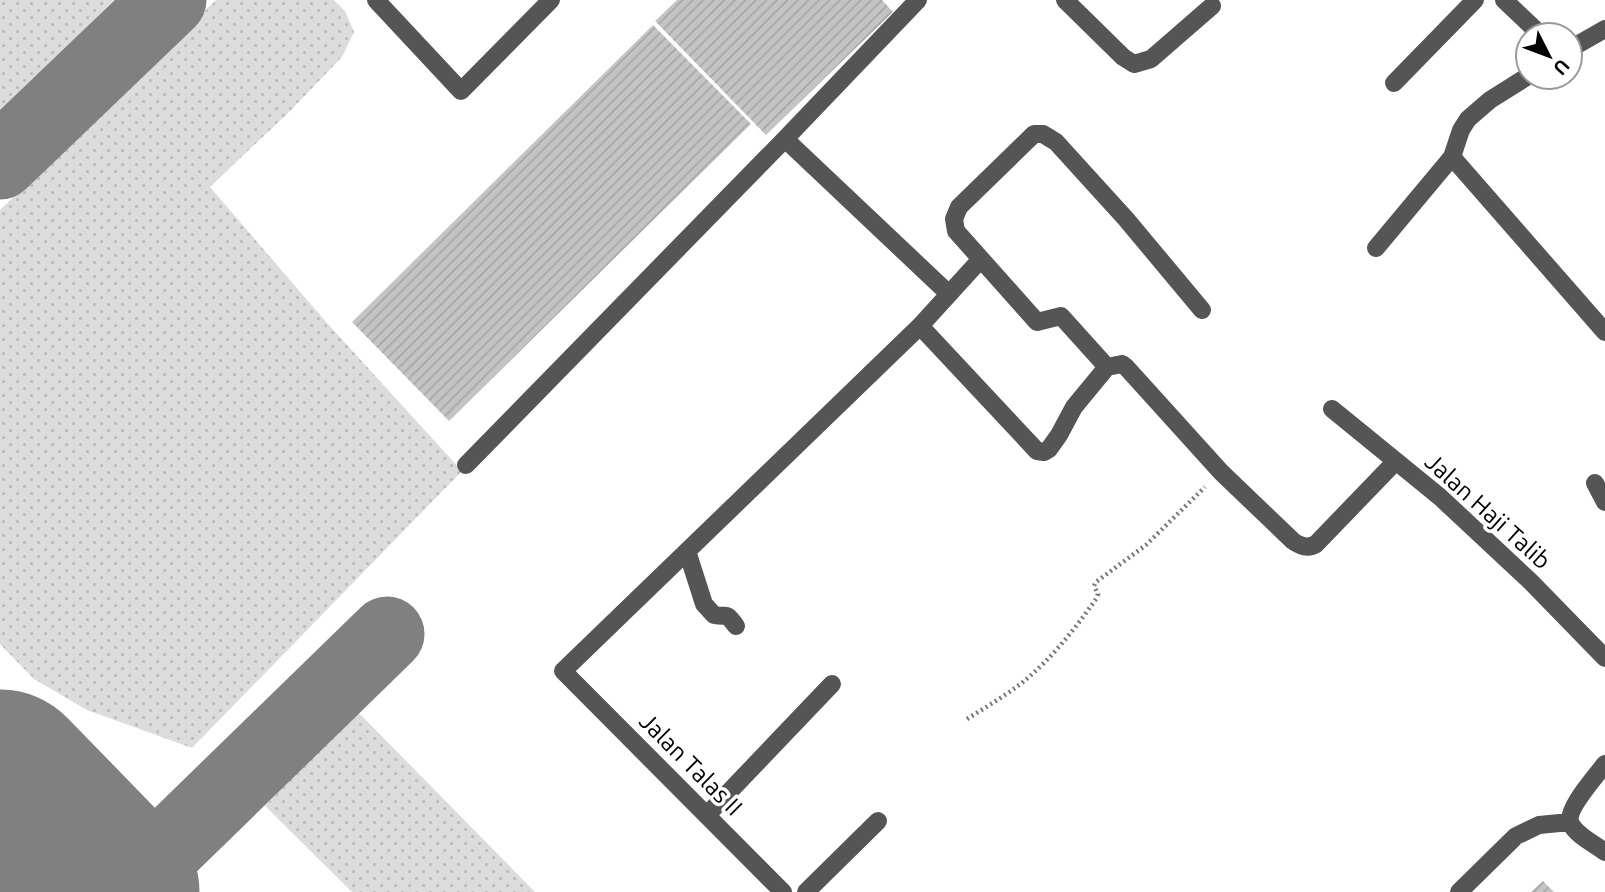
<svg xmlns="http://www.w3.org/2000/svg" width="1605" height="892" viewBox="0 0 1605 892" font-family="Ubuntu,sans-serif">
<defs>
<pattern id="grass-dots" width="8" height="8" patternUnits="userSpaceOnUse" patternTransform="scale(1.75)"><rect width="8" height="8" fill="#dcdcdc"/><path d="M2 2h.1M6 6h.1" fill="none" stroke="#bbb" stroke-width="1.8" stroke-linecap="round"/></pattern>
<pattern id="building-hatch" width="6" height="6" patternUnits="userSpaceOnUse" patternTransform="scale(1.75)"><rect width="6" height="6" fill="#c4c4c4"/><path d="M-1 1l2-2M0 6l6-6M5 7l2-2" fill="none" stroke="#a7a7a7"/></pattern>
</defs>
<rect width="100%" height="100%" fill="#fff"/>
<!-- grass -->
<path fill="url(#grass-dots)" d="M0 0H114L0 113Z
M216 0H334L345 11 354 32 342 57 288 113 210 187 326 322 462 471 192 748 87 710 34 679 0 644V210Z
M357 711 535 892H352L265 806Z"/>
<g fill="none" stroke-linecap="round" stroke-linejoin="round">
<!-- taxiway -->
<path stroke="#808080" stroke-width="75" d="M0 162 169 0
M122 892 387 634"/>
<!-- runway -->
<path stroke="#808080" stroke-width="189" d="M0 784 105 892"/>
</g>
<!-- building -->
<path fill="url(#building-hatch)" d="M677 0H882L893 12 766 135 655 21Z
M653 25 751 124 449 421 352 322Z
M1543 881 1554 892H1531Z"/>
<g fill="none" stroke-linecap="round" stroke-linejoin="round">
<!-- path -->
<path stroke="#777" stroke-width="4.5" stroke-dasharray="2 3.5" stroke-linecap="butt" d="M967 719C986 707 1005 696 1023 682 1051 659 1075 629 1096 599L1098 594 1094 586 1096 582 1146 545 1205 487"/>
<!-- minor -->
<path stroke="#555" stroke-width="18" d="M376 0 461 91 551 0
M1065 0 1123 57 1134 64 1151 59 1212 6
M1504 0 1541 35
M1570 49 1605 29
M1394 83 1475 0
M785 139 949 294
M1452 157 1605 332
M1376 248 1452 157 1461 130 1468 119 1490 100 1528 76
M920 326 1037 451 1044 452 1049 449 1059 435 1074 407 1107 367 1122 364 1126 367 1221 472 1293 541C1300 546 1308 549 1316 544L1396 461
M1107 367 1061 316 1037 322 956 231 954 219 959 207 1034 134H1043L1056 142 1126 219 1202 310
M1332 409 1440 497 1531 582 1605 658
M466 465 785 139 918 0
M1595 483 1605 502
M687 551 704 604 714 615C729 618 725 611 736 626
M1605 764C1596 776 1564 811 1571 824 1577 836 1595 844 1605 852
M707 815 832 684
M783 892 563 671 920 326 981 259
M806 892 878 821
M1459 892 1516 836 1539 825 1570 822"/>
</g>
<g text-anchor="middle" dominant-baseline="central" stroke-width="7" stroke-linejoin="round" paint-order="stroke">
<!-- street labels -->
<g font-size="24" fill="#000" stroke="#fff">
<text transform="translate(1488 511) rotate(42)">Jalan Haji Talib</text>
<text transform="translate(691 764) rotate(45)">Jalan Talas II</text>
</g>
</g>
<!-- north arrow -->
<g transform="translate(1549 56) rotate(132)"><circle r="33" fill="#ffffff" stroke="#999999" stroke-width="2"/>
<path d="M0-5L12 26L0 18L-12 26Z" fill="#000000"/>
<text y="-10" font-size="19" font-weight="bold" text-anchor="middle" fill="#000000">U</text>
</g>
</svg>
